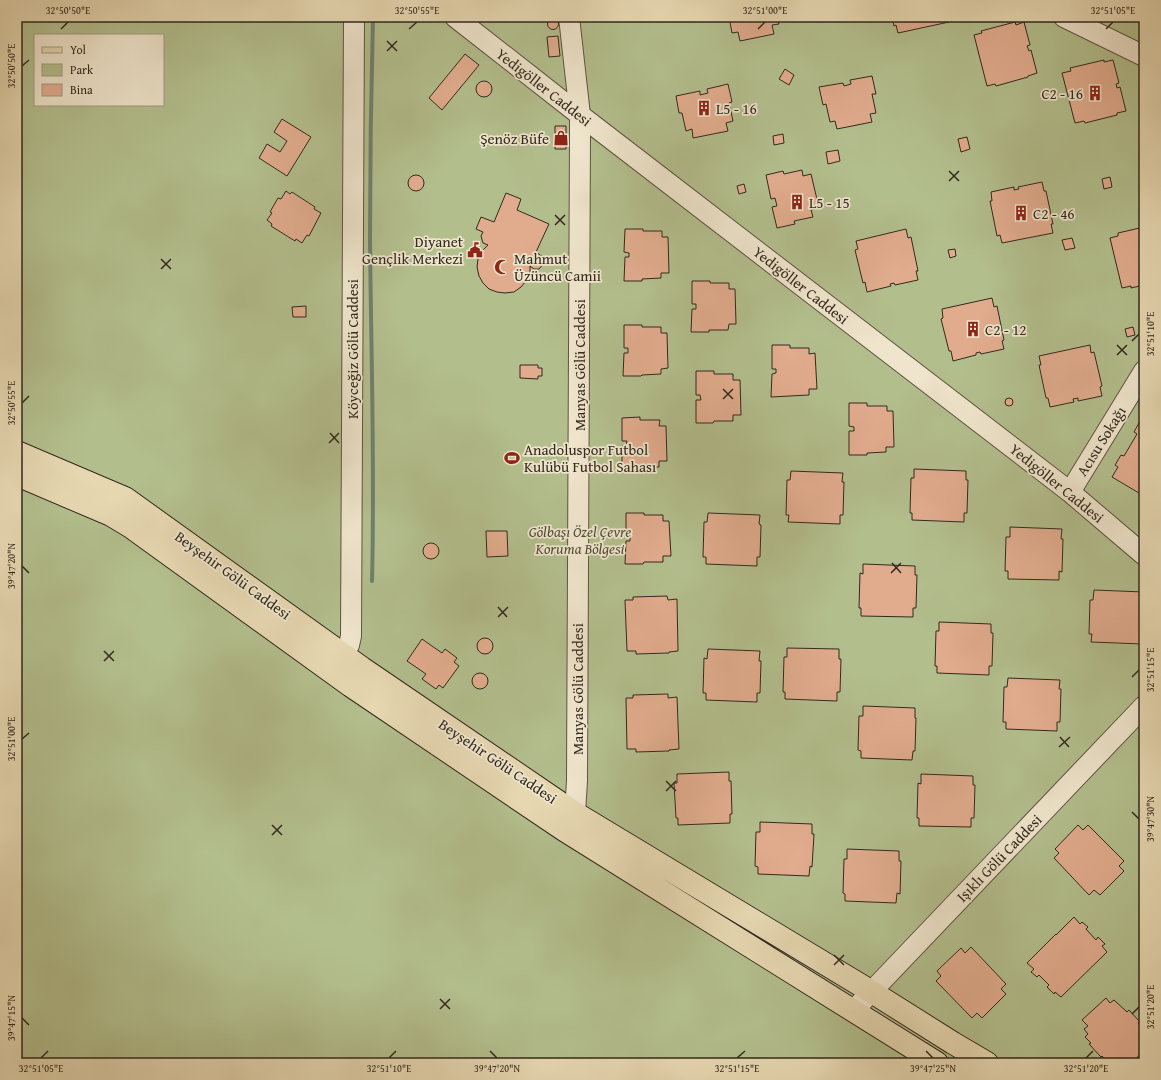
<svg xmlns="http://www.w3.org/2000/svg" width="1161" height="1080" viewBox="0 0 1161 1080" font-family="'Gentium Book Plus',serif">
<rect width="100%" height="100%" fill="#e6d7b1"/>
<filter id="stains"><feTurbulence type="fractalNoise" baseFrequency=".005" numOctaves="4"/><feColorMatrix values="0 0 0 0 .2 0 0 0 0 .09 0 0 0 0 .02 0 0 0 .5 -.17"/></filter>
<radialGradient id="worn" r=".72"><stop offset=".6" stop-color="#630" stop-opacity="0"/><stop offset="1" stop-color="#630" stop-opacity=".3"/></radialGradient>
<!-- green -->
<path fill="#b3be8d" stroke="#727456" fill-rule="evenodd" d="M17 17H1144V1063H17ZM35 35H163V105H35Z"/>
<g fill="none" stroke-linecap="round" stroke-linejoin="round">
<!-- stream -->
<path stroke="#6f8070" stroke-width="4" d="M372 581C375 467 371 352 370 238 370 165 371 91 373 17"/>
</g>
<!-- building -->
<path fill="#e1ac8e" stroke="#32291e" d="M729 17H777L779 24 772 25 774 34 740 41 738 32 732 33Z
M892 17H948L949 22 898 33 896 25 894 26Z
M547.5 24a5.5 5.5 0 1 1 11 0a5.5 5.5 0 1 1-11 0Z
M1015 22 1016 25 1024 22 1030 45 1027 46 1029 51 1031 50 1037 73 1028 76V77L996 86 995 84 987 86 974 35 982 33 981 31Z
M558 36 560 56 549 57 547 37Z
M465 54 479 65 442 110 429 98Z
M1104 60V62L1113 60 1119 83 1116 84 1117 88 1120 87 1126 111 1117 113V115L1085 123 1084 121 1075 123 1062 73 1071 71 1070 68Z
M785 69 794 75 789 85 779 79Z
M872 76 876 94H872L876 113 870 114 872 122 837 129 835 121 830 122 826 104 823 105 819 87 843 83 844 86 851 84 850 80Z
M476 89a8 8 0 1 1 16 0a8 8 0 1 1-16 0Z
M728 84 732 102 729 103 733 121 726 123 728 131 693 138 692 129 686 131 682 113H679L676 96 700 91V95L708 93 707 89Z
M282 119 311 137 287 176 259 158 267 144 280 152 287 141 274 132Z
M555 126H566V149H555Z
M783 134 784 143 774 145 773 136Z
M967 137 970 149 961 152 958 139Z
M838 150 840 161 828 164 826 152Z
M802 170 803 176 811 174 819 208 811 210 813 217 794 221 795 224 777 228 772 207 777 206 775 198 771 199 766 175 783 171 784 174Z
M408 183a8 8 0 1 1 16 0a8 8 0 1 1-16 0Z
M1110 177 1112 187 1104 189 1102 179Z
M1042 182 1044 191H1046L1053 224H1051L1053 233 1002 243 1000 235 997 236 990 201H992L991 192 1014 187V190L1019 189 1018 187Z
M744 184 746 192 739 194 737 186Z
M286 191 290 194 292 192 315 207 314 209 321 213 309 236 307 235 302 243 296 239 295 241 271 226 272 224 267 220 272 213 270 212 278 198 281 199Z
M506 193 521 199 517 210 549 224 536 252 544 258V263L539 269H534L530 266V272L527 280 521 287 514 292 505 293 497 292 489 289 483 283 479 276 477 267 478 259 482 251 488 245 483 243 481 236 483 232 476 229 481 217 494 222Z
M1144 227V285L1131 288V286L1122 288 1110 238 1118 236V233Z
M625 229H643V231H662V237H668L669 273H661V278L642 279V281H624L625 257H629V253L624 252Z
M906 229 908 238 911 237 918 271H916L918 280 895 285 894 283 890 284 891 286 867 292 865 282 863 283 855 250 858 249 856 241Z
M1072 238 1075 248 1065 250 1062 240Z
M955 249 956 256 950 258 948 250Z
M692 281H710V283H729V289H735L736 324H729L728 330H709V332H691L692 309H696V304H692Z
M992 298 994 307 997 306 1004 340 1002 341 1004 349 981 354 980 352 976 353V355L953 361 951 351H949L941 319 943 318 942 309Z
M306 306V317H293L292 307Z
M624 325H642V327H661V333H667L668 368 661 369V374L642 375 641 376H623L624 353H628V348H624Z
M1133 327 1135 335 1127 337 1125 329Z
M772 345H790V348H809V354L815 353 817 389H809V395L771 397 772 374 776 373V369H772Z
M1090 345 1091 353 1094 352 1102 386 1100 387 1102 396 1078 401V398L1073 399 1074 402 1050 407 1048 398H1046L1039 365H1041L1039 356Z
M520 365H538V368H542V376H538V379L520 378Z
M696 371H714V374H733V380H740L741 415H733V421H714L713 423H696V400H701L700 395H696Z
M1005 402a4 4 0 1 1 8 0a4 4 0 1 1-8 0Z
M849 403H867V406H887V411H893L894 447H886V452L867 453V455H849V431H854V427L849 426Z
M640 417V420H660L659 426H666L667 461H659V467H640V469H622V446H626L627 441H622V418Z
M1140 421 1143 423 1144 422V496L1112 477 1118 467 1115 465 1121 455 1124 456 1137 434 1134 432Z
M914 469 966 471V480H968L967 513H964V522L912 520V513H910L911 478H914Z
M791 471 843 473 842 482H844L843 515H840V524L788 522 789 515H786L787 480H790Z
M626 513H644V515H663V521H669L671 556H663V562H644L643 564H625L626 541H630V536H626Z
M708 513 760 515 759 524 761 525 760 557H757V566L706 564V557H703L704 522H707Z
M1010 527 1062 529 1061 539H1063L1062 572 1059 571V580L1008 579V571H1005L1006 537H1010Z
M486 531H507L508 556 487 557Z
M423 551a8 8 0 1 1 16 0a8 8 0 1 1-16 0Z
M863 564 915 566V575H917L916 608H913V617L861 616V608H859L860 573 863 574Z
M1094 590 1144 592 1143 644 1091 642 1092 634H1089L1090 600H1093Z
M667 596 668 600 677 599 678 651 669 652V653L636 654V651H627L625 600H633V597Z
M939 622 991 624V633H993L992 666H989V675L937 673V666H935L936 631H939Z
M477 646a8 8 0 1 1 16 0a8 8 0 1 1-16 0Z
M422 639 442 653 445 649 457 658 454 662 459 666 443 688 439 685 436 689 422 679 426 674 407 661Z
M787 648 839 649V659H841L840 692H837V701L785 699V692H783L784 657H787Z
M708 649 760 651 759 661H761L760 693H757V702L706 700V693H703L704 658 707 659Z
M472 681a8 8 0 1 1 16 0a8 8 0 1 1-16 0Z
M1008 678 1060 680 1059 689H1061L1060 722H1057V731L1006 729V722H1003L1004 687H1007Z
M668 694V698L677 697 679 749 669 750V751L636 752V749H627L626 698H633V695Z
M863 706 915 708V718H916L915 751H913L912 760 861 758V751L858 750 859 716H863Z
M729 772V781H731L732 814H730V823L678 825V818H676L674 783H677V774Z
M921 774 973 776V785H975L974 818H971V827L919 826V818H917L918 783 921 784Z
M760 822 812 824V834H814L812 867 810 866 809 876 758 874V867L755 866 756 832H760Z
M1078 825 1083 830 1088 825 1124 861 1119 866 1124 871 1100 895 1094 890 1089 895 1054 858 1059 853 1055 849Z
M847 849 899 851V861H901L900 894 897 893 896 903 845 901V894L843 893 844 859H847Z
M1074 917 1080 924 1082 922 1088 927 1086 929 1096 940 1098 937 1105 944 1102 946 1107 952 1061 997 1055 992 1054 994 1047 987 1049 985 1039 975 1037 977 1031 972 1034 969 1027 963 1056 934V935Z
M971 947 1006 984 1001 989 1006 994 982 1018 977 1013 972 1018 936 981 941 976 937 971 961 948 965 953Z
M1106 998 1110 1003 1114 1000 1127 1012 1129 1010 1140 1022 1138 1023 1144 1030 1143 1033 1144 1034V1051L1131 1063H1112L1110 1061 1108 1062 1102 1056 1101 1057 1089 1044 1091 1043 1085 1037 1088 1034 1084 1029 1088 1026 1082 1020Z"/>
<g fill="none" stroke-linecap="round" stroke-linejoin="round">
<!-- minor casing -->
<g stroke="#5f5443" stroke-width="22">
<path id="minor" d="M455 17 580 115 1070 492 1144 555
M1064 17 1144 56
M1070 492 1144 371
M344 655 349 645 351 636 354 17
M568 824 575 813 577 781 580 136V115L569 17
M853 1011 1144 706"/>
</g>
<!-- major casing -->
<g stroke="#32291e" stroke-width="24">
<path id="major" d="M17 452 125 498 362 668 575 813 872 992 953 1043 987 1063
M17 475 111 515 131 527 351 686 564 830 937 1063"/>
</g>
<!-- minor -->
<use href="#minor" stroke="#efe5cc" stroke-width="20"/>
<!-- major -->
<use href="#major" stroke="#e6d7b1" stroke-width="22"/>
</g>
<!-- ticks -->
<path fill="none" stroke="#32291e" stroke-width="1.5" d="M61 29 68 22M409 29 417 22M758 29 765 22M1106 29 1113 22M387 41 397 51M387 51 397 41M22 66 29 60M949 171 959 181M949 181 959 171M555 215 565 225M555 225 565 215M161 259 171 269M161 269 171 259M1132 341 1139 334M1117 345 1127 355M1117 355 1127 345M723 389 733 399M723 399 733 389M22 403 29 396M330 433 339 443M329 443 339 433M892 563 901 573M22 566 29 573M891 573 901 563M498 607 507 617M498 617 508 607M104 651 114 661M104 661 114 651M1132 677 1139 670M1060 737 1069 747M22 739 29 733M1059 747 1070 737M666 781 676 791M666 791 676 781M1132 812 1139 819M272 825 282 835M272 835 282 825M834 955 844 965M834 965 844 955M440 999 450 1009M440 1009 450 999M1132 1014 1139 1007M22 1018 29 1025M490 1051 497 1058M926 1051 933 1058M41 1058 48 1051M389 1058 396 1051M737 1058 745 1051M1086 1058 1093 1051"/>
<!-- icons -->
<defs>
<g id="building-bare" transform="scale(1.2)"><path d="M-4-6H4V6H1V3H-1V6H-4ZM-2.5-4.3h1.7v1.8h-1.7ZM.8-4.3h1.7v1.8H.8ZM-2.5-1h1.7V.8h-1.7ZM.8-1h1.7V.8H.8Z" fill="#8f2418" stroke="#efe5cc" stroke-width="2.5" paint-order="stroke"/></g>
<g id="shop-bare" transform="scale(1.2)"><path d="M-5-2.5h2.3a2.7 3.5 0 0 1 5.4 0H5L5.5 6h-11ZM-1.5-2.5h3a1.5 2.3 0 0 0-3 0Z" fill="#8f2418" stroke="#efe5cc" stroke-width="2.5" paint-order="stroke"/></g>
<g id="civic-bare" transform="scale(1.2)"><path d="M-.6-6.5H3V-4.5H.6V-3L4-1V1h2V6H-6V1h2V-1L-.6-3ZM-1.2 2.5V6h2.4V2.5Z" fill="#8f2418" stroke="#efe5cc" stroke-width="2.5" paint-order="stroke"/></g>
<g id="mosque-bare" transform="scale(1.2)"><path d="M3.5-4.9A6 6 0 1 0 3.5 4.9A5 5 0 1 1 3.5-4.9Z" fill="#8f2418" stroke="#efe5cc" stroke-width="2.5" paint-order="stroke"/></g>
<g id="stadium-bare" transform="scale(1.2)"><path d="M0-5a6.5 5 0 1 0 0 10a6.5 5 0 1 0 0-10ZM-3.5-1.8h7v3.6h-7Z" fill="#8f2418" stroke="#efe5cc" stroke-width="2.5" paint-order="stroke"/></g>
</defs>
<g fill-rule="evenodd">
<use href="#building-bare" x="1095" y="93"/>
<use href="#building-bare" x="704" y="108"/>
<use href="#shop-bare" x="561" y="138"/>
<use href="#building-bare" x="797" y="202"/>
<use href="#building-bare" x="1021" y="213"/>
<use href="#civic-bare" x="475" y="250"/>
<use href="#mosque-bare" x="502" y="267"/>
<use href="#building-bare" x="973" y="329"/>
<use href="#stadium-bare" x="512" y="458"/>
</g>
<g text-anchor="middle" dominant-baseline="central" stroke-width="3.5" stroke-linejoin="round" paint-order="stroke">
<!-- street labels -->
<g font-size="15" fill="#32291e" stroke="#efe5cc">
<text transform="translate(544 87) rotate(38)">Yedigöller Caddesi</text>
<text transform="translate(801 285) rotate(38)">Yedigöller Caddesi</text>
<text transform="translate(352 349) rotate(-90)">Köyceğiz Gölü Caddesi</text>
<text transform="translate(579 365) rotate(-90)">Manyas Gölü Caddesi</text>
<text transform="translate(1101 441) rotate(-58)">Acısu Sokağı</text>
<text transform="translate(1057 483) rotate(39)">Yedigöller Caddesi</text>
<text transform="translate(233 575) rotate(36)">Beyşehir Gölü Caddesi</text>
<text transform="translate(577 689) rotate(-90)">Manyas Gölü Caddesi</text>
<text transform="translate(498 761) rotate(34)">Beyşehir Gölü Caddesi</text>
<text transform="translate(999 858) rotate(-46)">Işıklı Gölü Caddesi</text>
</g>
<!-- poi labels -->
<g font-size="15" fill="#32291e" stroke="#efe5cc" text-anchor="start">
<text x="1083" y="93" text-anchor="end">C2 - 16</text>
<text x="716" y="108">L5 - 16</text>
<text x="549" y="138" text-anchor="end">Şenöz Büfe</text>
<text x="809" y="202">L5 - 15</text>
<text x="1033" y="213">C2 - 46</text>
<text x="463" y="241" text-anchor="end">Diyanet<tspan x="463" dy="17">Gençlik Merkezi</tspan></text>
<text x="514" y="258">Mahmut<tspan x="514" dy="17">Üzüncü Camii</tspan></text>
<text x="985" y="329">C2 - 12</text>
<text x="524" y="449">Anadoluspor Futbol<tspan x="524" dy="17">Kulübü Futbol Sahası</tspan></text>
</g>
<!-- park labels -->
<g font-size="15" font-style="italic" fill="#524e3a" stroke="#efe5cc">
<text x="580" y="531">Gölbaşı Özel Çevre<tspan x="580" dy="17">Koruma Bölgesi</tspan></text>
</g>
</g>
<!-- margin -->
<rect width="1161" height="1080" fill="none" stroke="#e6d7b1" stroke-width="44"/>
<!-- legend -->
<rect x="34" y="34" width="130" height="72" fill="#efe5cc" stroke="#a39a86"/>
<rect x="42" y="47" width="20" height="6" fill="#e6d7b1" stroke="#a39a86"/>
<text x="70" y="54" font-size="12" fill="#32291e">Yol</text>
<rect x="42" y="64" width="20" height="12" fill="#b3be8d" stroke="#a39a86"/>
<text x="70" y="74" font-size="12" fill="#32291e">Park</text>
<rect x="42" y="84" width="20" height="12" fill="#e1ac8e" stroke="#a39a86"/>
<text x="70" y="94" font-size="12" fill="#32291e">Bina</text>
<rect x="22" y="22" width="1117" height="1036" fill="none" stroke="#32291e" stroke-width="1.5"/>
<g font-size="10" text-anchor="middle" fill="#32291e">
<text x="68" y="14">32°50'50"E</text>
<text x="417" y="14">32°50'55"E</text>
<text x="765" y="14">32°51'00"E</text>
<text x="1113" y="14">32°51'05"E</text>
<text transform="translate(11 66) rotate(-90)" y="4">32°50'50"E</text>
<text transform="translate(1150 334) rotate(-90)" y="4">32°51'10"E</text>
<text transform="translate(11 403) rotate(-90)" y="4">32°50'55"E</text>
<text transform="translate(11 566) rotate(-90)" y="4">39°47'20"N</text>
<text transform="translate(1150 670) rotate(-90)" y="4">32°51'15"E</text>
<text transform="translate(11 739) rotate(-90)" y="4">32°51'00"E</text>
<text transform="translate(1150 819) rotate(-90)" y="4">39°47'30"N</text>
<text transform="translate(1150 1007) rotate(-90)" y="4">32°51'20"E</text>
<text transform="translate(11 1018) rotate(-90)" y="4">39°47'15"N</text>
<text x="41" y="1072">32°51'05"E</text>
<text x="389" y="1072">32°51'10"E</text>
<text x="497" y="1072">39°47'20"N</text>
<text x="737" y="1072">32°51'15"E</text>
<text x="933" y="1072">39°47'25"N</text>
<text x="1086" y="1072">32°51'20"E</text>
</g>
<rect width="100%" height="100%" filter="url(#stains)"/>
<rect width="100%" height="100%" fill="url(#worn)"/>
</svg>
